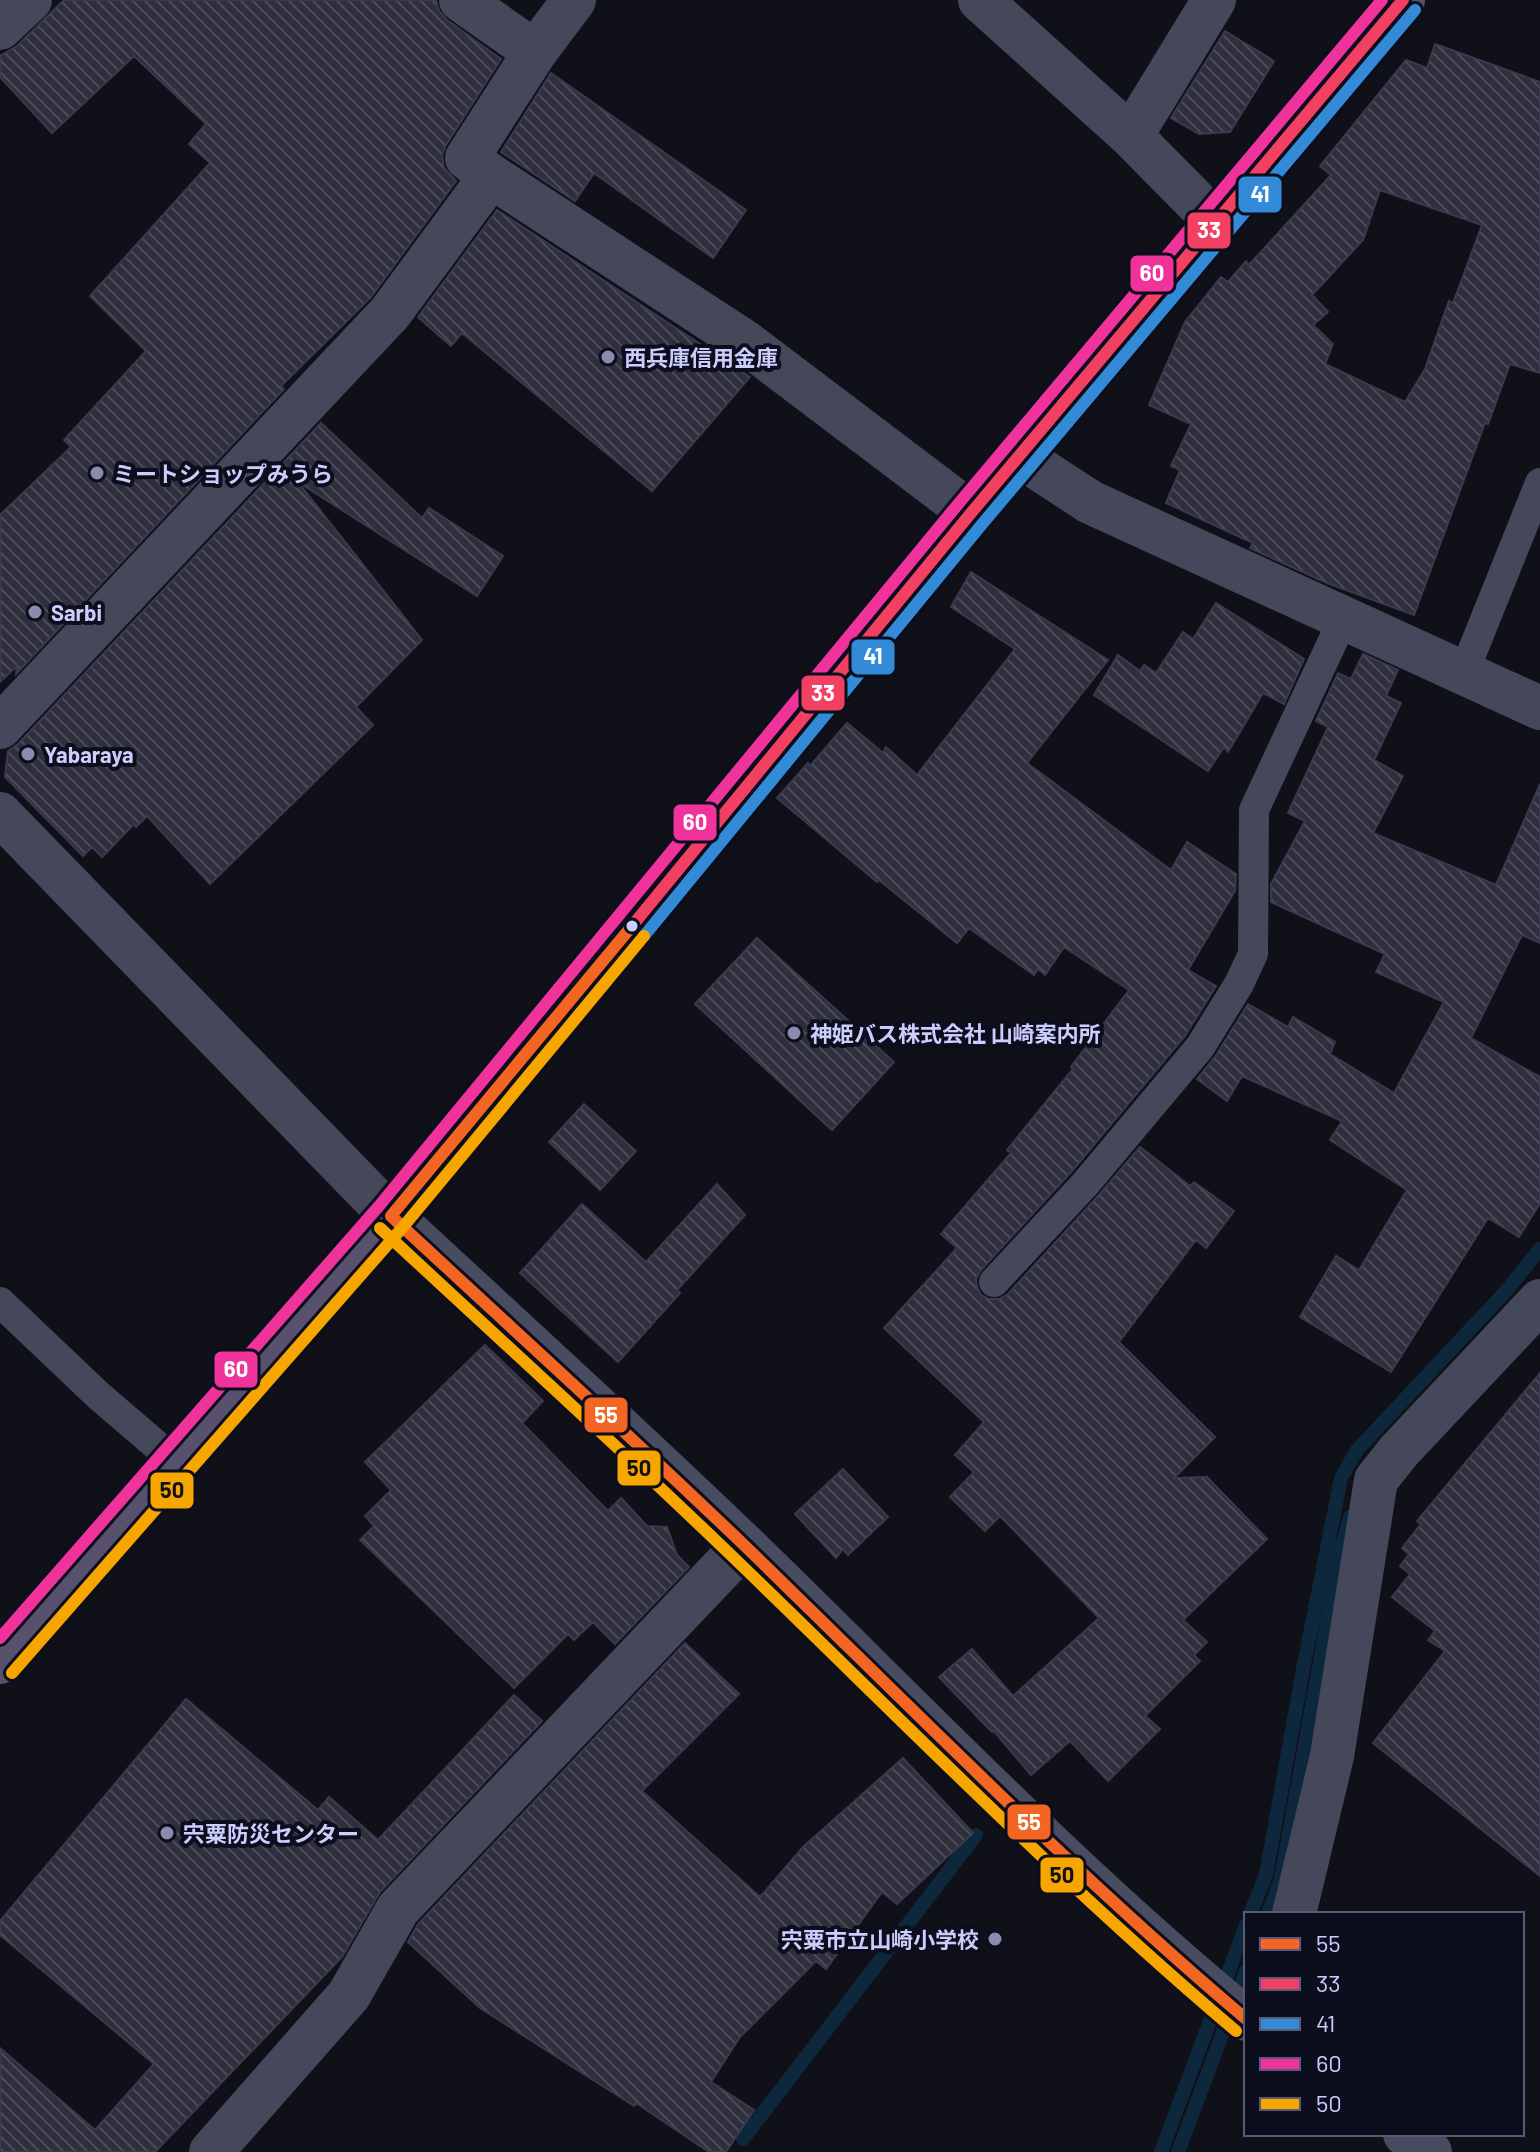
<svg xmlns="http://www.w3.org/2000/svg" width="1540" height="2152" viewBox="0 0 1540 2152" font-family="Barlow,'Noto Sans JP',sans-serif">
<defs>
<pattern id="building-back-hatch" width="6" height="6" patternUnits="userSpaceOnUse" patternTransform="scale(2)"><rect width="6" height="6" fill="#2e2e3c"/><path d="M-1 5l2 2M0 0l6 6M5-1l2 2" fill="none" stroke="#4b4b59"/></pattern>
</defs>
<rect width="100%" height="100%" fill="#101019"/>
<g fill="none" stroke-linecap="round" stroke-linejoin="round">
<!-- stream -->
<path stroke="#0d283c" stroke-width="14" d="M1250 1914 1266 1875 1303 1669 1341 1478 1357 1450 1507 1290 1540 1249
M1268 1914 1281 1879 1338 1561 1350 1517
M743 2139 976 1835
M1161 2152 1246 1925
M1178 2152 1246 1971"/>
</g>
<!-- building -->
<path fill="url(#building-back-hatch)" stroke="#3a3a4e" stroke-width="2" fill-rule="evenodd" d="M64 0H436L439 11 447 20 501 59 446 145 442 155 444 168 456 181 371 297 281 386 284 389 16 674 17 666 0 682V515L71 447 64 440 146 351 90 296 210 163 189 144 206 124 134 56 52 133 0 77V56L17 46Z
M1225 31 1274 61 1230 132 1199 134 1171 118Z
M1435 44 1540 82V373L1510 364 1488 424 1485 423 1414 615 1327 583 1250 548 1253 543 1166 503 1180 470 1171 466 1191 424 1149 405 1185 322 1221 277 1228 282 1246 261 1249 265 1331 175 1320 166 1406 60 1427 68ZM1380 190 1482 225 1453 303 1449 301 1425 369 1405 402 1325 364 1333 344 1313 325 1328 312 1312 295 1363 240Z
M551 73 746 210 713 258 594 173 575 201 501 152Z
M497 210 750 377 652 491 462 333 451 346 418 317Z
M321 423 422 518 429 508 503 556 477 596 298 482 422 640 356 707 373 725 210 884 147 816 136 827 134 824 102 857 92 847 83 856 5 777 8 751 18 744Z
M971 572 1108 660 1027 763 1171 870 1187 842 1236 874 1235 891 1188 970 1216 986 1185 1036 1072 1171 981 1270 976 1279 977 1287 981 1295 989 1299H999L1007 1295 1099 1195 1140 1147 1190 1186 1194 1182 1234 1211 1206 1248 1196 1240 1119 1342 1215 1437 1174 1478 1207 1477 1267 1539 1183 1620 1207 1642 1194 1655 1200 1661 1145 1716 1160 1729 1108 1781 1070 1741 1031 1775 993 1730 992 1732 939 1677 972 1649 1013 1696 1099 1618 1000 1516 985 1531 950 1497 974 1472 955 1455 984 1422 884 1328 957 1248 941 1234 1011 1153 1007 1150 1073 1069 1071 1067 1129 990 1064 947 1045 975 1038 969 1034 975 969 928 957 943 879 880 877 882 777 798 808 763 810 766 847 723 883 753 886 747 917 775 1015 649 951 607Z
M1216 603 1304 659 1284 704 1263 693 1228 752 1224 747 1208 771 1094 695 1118 655 1140 671 1144 665 1156 673 1183 632 1193 639Z
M1363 654 1398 670 1386 696 1401 703 1374 760 1403 776 1373 833 1496 885 1540 784V943L1522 935 1471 1038 1540 1077V1203L1519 1237 1488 1218 1391 1372 1300 1317 1336 1256 1359 1270 1407 1190 1330 1140 1342 1121 1242 1076 1227 1101 1197 1079 1215 1057 1248 1004 1288 1027 1293 1017 1335 1042 1330 1054 1394 1093 1444 1002 1376 972 1385 954 1271 902V884L1305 821 1288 813 1328 727 1316 721 1338 673 1351 679Z
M757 938 894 1062 832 1130 695 1004Z
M584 1104 636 1151 600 1190 549 1142Z
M717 1184 745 1215 677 1290 680 1293 618 1362 520 1273 582 1204 646 1262Z
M485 1345 543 1401 522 1423 608 1511 621 1498 647 1526 667 1527 677 1555 689 1567 615 1644 593 1622 574 1640 568 1634 514 1688 360 1540 374 1526 365 1516 391 1490 365 1462Z
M1540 1373V1876L1373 1743 1445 1651 1428 1640 1435 1631 1392 1597 1410 1574 1400 1566 1409 1554 1402 1548 1421 1524 1417 1521Z
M843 1469 888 1517 848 1555 843 1549 836 1558 795 1514Z
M685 1643 739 1694 642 1791 760 1897 803 1847 903 1758 973 1833 897 1904 882 1892 826 1969 816 1961 740 2037 711 2082 754 2110 726 2152H709L636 2103 634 2106 480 2008 408 1942 418 1924Z
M514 1695 542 1721 380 1892 342 1957 155 2152H0V2048L95 2130 154 2064 0 1935V1921L186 1699 318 1810 329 1797 378 1840Z"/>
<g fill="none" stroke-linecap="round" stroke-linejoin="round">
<!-- lane -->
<path stroke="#45485a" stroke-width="30" d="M1464 672 1540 483
M994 1282 1086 1183 1200 1047 1239 984 1253 954 1254 810 1344 617
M0 1302 99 1396 176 1462"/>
<!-- street -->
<path stroke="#45485a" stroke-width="44" d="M461 0 535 52
M574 0 535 52 467 158 491 176 745 342 971 513
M980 0 1131 136 1216 222
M0 28 30 0
M1131 136 1214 0
M1021 457 1090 502 1540 708
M0 727 390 313 491 176
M0 814 391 1216
M1294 1914 1332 1756 1376 1480 1399 1451 1540 1301
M211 2152 349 1995 398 1909 744 1545"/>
<!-- secondary -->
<path stroke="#474c60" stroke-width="44" d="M391 1216C509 1326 629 1434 745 1546 910 1706 1068 1873 1246 2019
M1405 2134 1430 2152"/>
<!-- primary -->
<path stroke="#57516d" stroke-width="44" d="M0 1662 391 1216 971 513 1403 0"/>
<!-- bus-1 casing -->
<g stroke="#0c0d1d" stroke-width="18">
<path id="bus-1" d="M391 1216C509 1326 629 1434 745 1546 910 1706 1070 1870 1246 2019
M391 1216 632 926"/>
</g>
<!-- bus-2 casing -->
<g stroke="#0c0d1d" stroke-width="18">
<path id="bus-2" d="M632 926 971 513 1403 0"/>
</g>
<!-- bus-3 casing -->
<g stroke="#0c0d1d" stroke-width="18">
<path id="bus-3" d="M644 936 983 523 1415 10"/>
</g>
<!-- bus-4 casing -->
<g stroke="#0c0d1d" stroke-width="18">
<path id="bus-4" d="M0 1638 379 1206 959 503 1382 0"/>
</g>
<!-- bus-5 casing -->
<g stroke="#0c0d1d" stroke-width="18">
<path id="bus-5" d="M380 1228C498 1338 618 1446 734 1558 900 1718 1060 1882 1236 2031
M12 1673 403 1227 644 936"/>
</g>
<!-- bus-1 -->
<use href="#bus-1" stroke="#f26522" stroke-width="12"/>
<!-- bus-2 -->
<use href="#bus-2" stroke="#f24062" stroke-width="12"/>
<!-- bus-3 -->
<use href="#bus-3" stroke="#338bd7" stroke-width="12"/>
<!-- bus-4 -->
<use href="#bus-4" stroke="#ef339a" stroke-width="12"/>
<!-- bus-5 -->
<use href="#bus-5" stroke="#f7a600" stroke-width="12"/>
</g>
<!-- markers -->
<g fill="#8a8cad" stroke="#0c0d1d" stroke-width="3">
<circle cx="608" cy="357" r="8"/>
<circle cx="97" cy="473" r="8"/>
<circle cx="35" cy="612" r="8"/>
<circle cx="28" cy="754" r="8"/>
<circle cx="794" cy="1033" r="8"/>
<circle cx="167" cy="1833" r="8"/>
<circle cx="995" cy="1939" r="8"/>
</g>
<circle fill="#cbcefd" stroke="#0c0d1d" stroke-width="3" cx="632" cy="926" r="7"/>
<g text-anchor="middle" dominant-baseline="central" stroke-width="8" stroke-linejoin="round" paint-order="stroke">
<!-- poi labels -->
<g font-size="22" font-weight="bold" fill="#cbcefd" stroke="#0c0d1d" text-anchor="start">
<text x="624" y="357">西兵庫信用金庫</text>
<text x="113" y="473">ミートショップみうら</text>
<text x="51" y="612">Sarbi</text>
<text x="44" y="754">Yabaraya</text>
<text x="810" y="1033">神姫バス株式会社 山崎案内所</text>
<text x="183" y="1833">宍粟防災センター</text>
<text x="979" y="1939" text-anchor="end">宍粟市立山崎小学校</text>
</g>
</g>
<g stroke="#0c0d1d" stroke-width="3">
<rect x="1237" y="175" width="46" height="39" rx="8" fill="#338bd7"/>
<rect x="1186" y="211" width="46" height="39" rx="8" fill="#f24062"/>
<rect x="1129" y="254" width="46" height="39" rx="8" fill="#ef339a"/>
<rect x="850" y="638" width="46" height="38" rx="8" fill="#338bd7"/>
<rect x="800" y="674" width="46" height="38" rx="8" fill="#f24062"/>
<rect x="672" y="803" width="46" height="39" rx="8" fill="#ef339a"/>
<rect x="213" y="1350" width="46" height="39" rx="8" fill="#ef339a"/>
<rect x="583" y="1396" width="46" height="38" rx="8" fill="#f26522"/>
<rect x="616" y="1449" width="46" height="38" rx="8" fill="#f7a600"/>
<rect x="149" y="1471" width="46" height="39" rx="8" fill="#f7a600"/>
<rect x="1006" y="1803" width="46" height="38" rx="8" fill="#f26522"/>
<rect x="1039" y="1856" width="46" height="38" rx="8" fill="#f7a600"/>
</g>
<g font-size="22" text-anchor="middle" font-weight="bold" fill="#fff">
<text x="1260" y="202">41</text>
<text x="1209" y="238">33</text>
<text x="1152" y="281">60</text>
<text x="873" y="664">41</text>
<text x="823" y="701">33</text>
<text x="695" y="830">60</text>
<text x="236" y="1377">60</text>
<text x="606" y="1423">55</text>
<text x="1029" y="1830">55</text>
</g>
<g font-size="22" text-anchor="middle" font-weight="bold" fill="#111">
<text x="639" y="1476">50</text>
<text x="172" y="1498">50</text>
<text x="1062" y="1883">50</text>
</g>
<!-- legend -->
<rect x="1244" y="1912" width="280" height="224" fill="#0c0d1d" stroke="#585a77" stroke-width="2"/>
<rect x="1260" y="1938" width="40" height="12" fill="#f26522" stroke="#585a77" stroke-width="2"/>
<text x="1316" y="1952" font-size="24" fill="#cbcefd">55</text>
<rect x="1260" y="1978" width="40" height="12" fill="#f24062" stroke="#585a77" stroke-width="2"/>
<text x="1316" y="1992" font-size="24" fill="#cbcefd">33</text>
<rect x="1260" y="2018" width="40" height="12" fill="#338bd7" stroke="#585a77" stroke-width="2"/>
<text x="1316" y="2032" font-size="24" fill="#cbcefd">41</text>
<rect x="1260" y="2058" width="40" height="12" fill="#ef339a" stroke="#585a77" stroke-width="2"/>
<text x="1316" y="2072" font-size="24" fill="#cbcefd">60</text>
<rect x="1260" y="2098" width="40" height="12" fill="#f7a600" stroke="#585a77" stroke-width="2"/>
<text x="1316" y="2112" font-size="24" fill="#cbcefd">50</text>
</svg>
